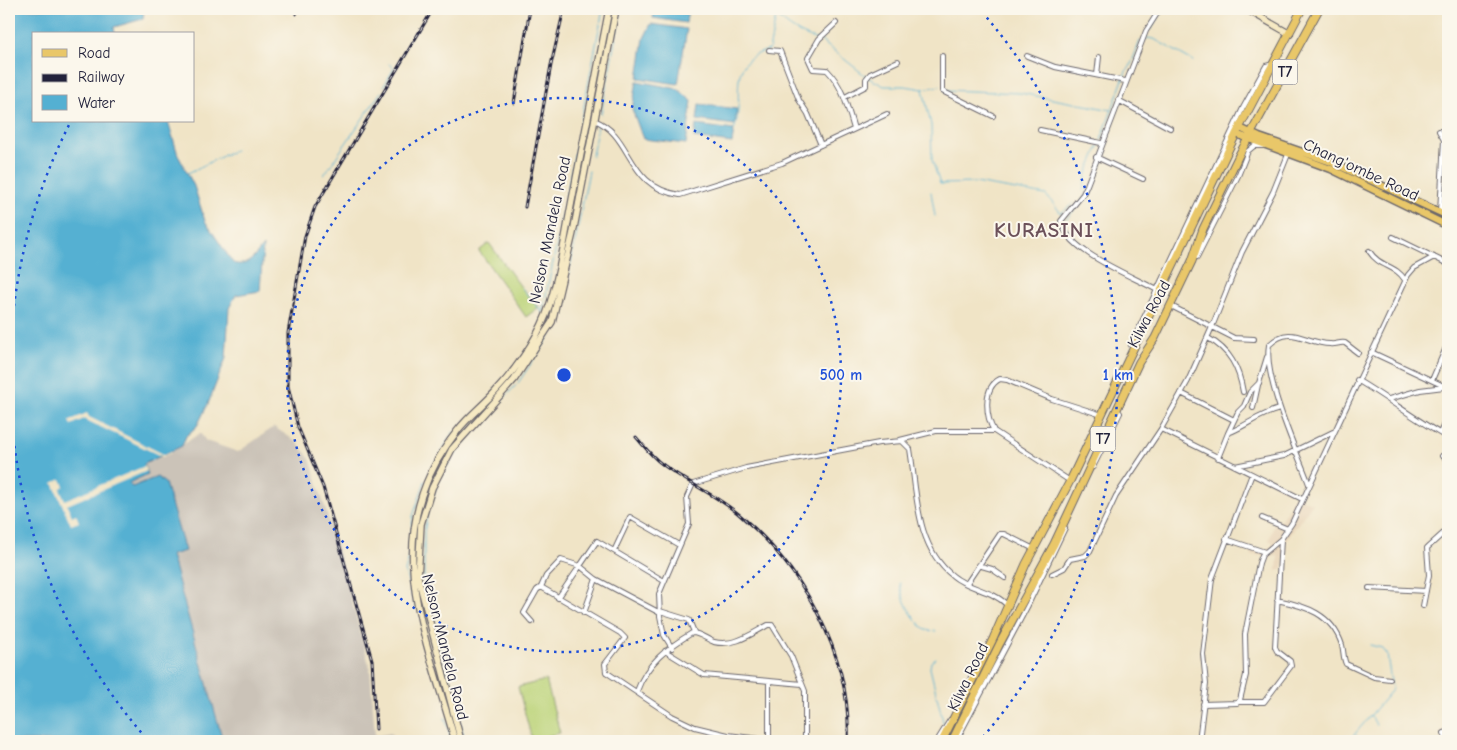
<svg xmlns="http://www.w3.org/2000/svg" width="1457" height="750" viewBox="0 0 1457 750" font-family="'Comic Neue',sans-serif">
<rect width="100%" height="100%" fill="#fbf7ec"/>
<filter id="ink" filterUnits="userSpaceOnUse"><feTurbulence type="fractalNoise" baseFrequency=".02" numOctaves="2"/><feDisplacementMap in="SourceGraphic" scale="10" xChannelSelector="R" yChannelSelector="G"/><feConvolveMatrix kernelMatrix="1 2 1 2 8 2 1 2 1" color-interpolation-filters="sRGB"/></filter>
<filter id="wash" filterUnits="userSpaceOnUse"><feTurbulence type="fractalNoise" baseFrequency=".0096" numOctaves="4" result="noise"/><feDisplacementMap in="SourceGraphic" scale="20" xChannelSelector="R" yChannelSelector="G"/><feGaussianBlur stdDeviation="1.12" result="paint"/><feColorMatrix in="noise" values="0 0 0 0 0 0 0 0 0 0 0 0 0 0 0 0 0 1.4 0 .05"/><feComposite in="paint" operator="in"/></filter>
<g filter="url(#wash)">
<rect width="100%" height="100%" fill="#f0e4c6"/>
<!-- built -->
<path fill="#e8d4b7" d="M1296 495 1312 504 1285 542 1283 569 1277 571 1278 556 1251 555 1252 548 1265 552 1273 545V542L1269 540 1275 522 1279 523Z"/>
<!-- industrial -->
<path fill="#cbc3b8" d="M274 427 297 442 310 459 335 540 370 668 375 736 391 733 394 741H223L171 555 185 551 154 478 132 487 129 483 148 474 144 464 169 454 200 433 206 441 238 452Z"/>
<!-- green -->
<path fill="#bbd378" stroke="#6e7a5a" d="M489 243 521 287 539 307 526 317 479 251Z
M546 680 560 733 532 740 518 687Z"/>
<!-- water -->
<path fill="#54b0d2" stroke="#3b6986" d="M9 9H144L143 19 114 27 115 34H34V121H168L178 155 194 186 205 221 233 263C248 268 255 256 263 246L260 291 236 295 229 308 226 358 208 404 197 426 186 436 182 446 144 464 148 474 129 483 132 487 157 477 165 483 185 551 171 555 223 741H9Z
M654 9H688L686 23 653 18Z
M651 24 687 29 678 84 638 78 644 38Z
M637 81 678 89 692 101 686 144 643 139 632 109Z
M699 104 737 109 735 125 697 120Z
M696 125 734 130 732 143 694 138Z"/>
<!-- pier -->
<path fill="#f0e4c6" d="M87 413 89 417 165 455 163 457 84 419 71 425 69 421Z
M145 466 147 471 67 505 72 516 76 514 79 522 71 525 53 483 61 479 64 486 60 489 65 500Z"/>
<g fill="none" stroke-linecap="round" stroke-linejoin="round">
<!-- stream -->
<path stroke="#54b0d2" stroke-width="1" d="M772 9C779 22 804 38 820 40L867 77 884 86H905L923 89 940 86
M1151 29 1164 9
M1144 41 1147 38 1154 39 1193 61
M384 86 394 68 389 64
M923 89 931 125 932 160 940 184 975 183 1046 195 1061 213 1074 203
M945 90 1020 93 1112 110
M1123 98 1124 93
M601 114 621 9
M734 130C747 97 722 62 769 50L776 17
M1101 140 1126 71 1130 67 1140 41
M592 156 598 125
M188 173 235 150
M324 175 381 92
M1083 190 1087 173 1099 146
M931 192 935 216
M560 229 603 9
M1070 234 1064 222 1084 198 1087 189
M570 267 589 171
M521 287 542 312
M542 313 558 239
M557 320 569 272
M470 433 518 383 550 335
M441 452 453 432
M447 465 466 438
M430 504 436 487
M427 515 424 533V581L465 741
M900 583C902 601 911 616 925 630L936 631
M416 608 405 571 409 557 413 516 425 481
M936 658 931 662 930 668 944 725
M1370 717H1372L1376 725
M445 718 452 741
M1356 735 1362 741
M1349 741 1392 690 1387 654 1382 648 1370 645"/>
</g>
</g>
<g filter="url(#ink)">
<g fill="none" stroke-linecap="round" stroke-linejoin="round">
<!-- street casing -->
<g stroke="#6a666c" stroke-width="6">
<path id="street" d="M836 23 819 39 808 58 813 69 827 70C843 86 848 109 854 129
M769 50 780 51 799 100 808 114 821 145
M942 56V91L993 116
M1027 56 1055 67 1125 81
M1097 75 1099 57
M845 97 866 86V79L870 74 898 61
M1118 100 1170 128
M594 120C634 135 625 187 680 195L782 163 887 114
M1040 130 1101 143
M1439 131 1444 140 1440 212
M1096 157 1143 179
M1393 237 1448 264
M1369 251C1380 268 1395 264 1405 280
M1197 257 1238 176 1248 151 1254 146H1264
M1157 290C1132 276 1066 251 1061 221L1083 194 1087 185 1146 31 1160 9
M1173 307 1234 338 1254 339
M1208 338C1230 350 1239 368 1243 392
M1131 345 1243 108 1266 66 1273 64
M1371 352 1448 388
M1357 380C1389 399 1417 421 1448 438
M1432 380 1448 343
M1181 393 1234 420
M1389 399 1420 390 1444 387
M1253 408 1258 385
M1161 429 1302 499
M1228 433 1238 412 1244 406 1250 392 1259 383 1267 357
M1440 433 1448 415
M900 440 936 431H994
M1442 456 1448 459
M1218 458 1228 433C1246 426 1261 413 1280 409
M1235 466 1284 456 1333 432
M1093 467 1120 413 1117 410
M1070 481 994 431C986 417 982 388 1000 379L1007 380 1052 399 1102 415
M1309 484C1297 452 1263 378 1269 345 1291 323 1306 344 1330 344 1336 345 1339 342 1345 343L1358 353
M1262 518 1288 529
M1226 539 1265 552
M615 549 630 517 679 545
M978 565 992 569 1005 578
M1052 574 1064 568 1070 559 1085 556 1090 551 1116 496 1161 429 1188 381 1212 327 1242 252 1273 192 1289 152
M967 583 1000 534H1004L1034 549
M1369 588 1426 591
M558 598 580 566 561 560 546 576 541 587 620 633 625 638 605 664 606 672 672 716 695 727 728 735 775 741
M1277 600C1306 606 1332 614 1342 645 1344 652 1343 658 1346 664L1374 677 1390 679
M1423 606 1429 575 1427 548 1448 529
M660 611 689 620 694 632
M584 613 596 579
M660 613 596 579 580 566 597 541 664 581
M532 622 524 613 537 590 541 587
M672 648 664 635 660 616 659 594 689 524 687 497 693 484 746 468 879 443 902 441 910 449C917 492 915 546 953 576 968 589 993 590 1007 605
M665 651 704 675 802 684
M637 691C647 663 667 648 692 633 700 633 706 639 714 642 734 647 751 634 768 625H772L791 656 805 691V741
M964 691 984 651
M1238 702H1264L1291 666 1290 661 1277 651 1275 647 1281 539
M1203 704 1237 703 1240 700 1246 675 1245 634 1259 563 1262 555 1281 539 1292 523 1408 275 1414 268 1434 257
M769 740V682
M937 741 950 720
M956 741 1028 605 1065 528
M1199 741 1206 684 1203 654 1212 579 1252 474
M1447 741 1444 733 1448 732"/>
</g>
<!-- secondary casing -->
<g stroke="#6a666c" stroke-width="8">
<path id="secondary" d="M1246 9 1290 34
M455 741C424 630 376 532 458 430 468 417 482 406 494 393 514 372 535 343 546 315 560 277 565 235 573 195 585 133 597 71 609 9
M461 741 418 577 421 524 432 488 452 449 514 380 552 322 573 233 616 9"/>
</g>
<!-- primary casing -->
<g stroke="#6a666c" stroke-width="9">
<path id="primary" d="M1240 128 1259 137 1331 162 1448 216
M1236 134 1331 169 1448 226"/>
</g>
<!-- highway casing -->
<g stroke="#6a666c" stroke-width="9">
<path id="highway" d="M942 741 993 639 1026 564 1070 481 1236 134 1302 9
M952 741 1000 643 1054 544 1139 362 1155 338 1192 261 1203 229 1239 155 1319 9"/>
</g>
<!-- street -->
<use href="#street" stroke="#fff" stroke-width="4"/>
<!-- secondary -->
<use href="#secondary" stroke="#f6e9c3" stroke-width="5.5"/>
<!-- primary -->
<use href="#primary" stroke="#e9c769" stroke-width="6"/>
<!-- highway -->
<use href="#highway" stroke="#e9c769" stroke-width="7"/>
<!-- rail casing -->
<g stroke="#22223b" stroke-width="3">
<path id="rail" d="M289 10 290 9
M296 14 299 9
M514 103 530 9
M525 207 551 65 564 9
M636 437C644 446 652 457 662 464 687 483 717 495 741 516 804 570 852 657 848 741
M376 729 372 660 323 487 298 427 288 386V333L305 236 315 207 433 9"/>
</g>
<!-- rail -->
<use href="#rail" stroke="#fbf7ec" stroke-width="1" stroke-dasharray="4" stroke-linecap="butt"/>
</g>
</g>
<!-- distance rings -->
<g fill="none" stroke="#1d4ed8" stroke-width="2.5" stroke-dasharray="2.5 5">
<circle cx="564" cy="375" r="277"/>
<path d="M146 738A554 554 0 0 1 70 123M982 12A554 554 0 0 1 982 738"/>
</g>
<g text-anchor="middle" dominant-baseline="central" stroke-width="4" stroke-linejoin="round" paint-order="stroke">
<!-- shield labels -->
<g fill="#fbf7ec" stroke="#636270" stroke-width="1">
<rect x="1272.5" y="59.5" width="25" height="25" rx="4"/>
<rect x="1090.5" y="426.5" width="25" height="25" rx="4"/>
</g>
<g font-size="15" font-weight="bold" fill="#22223b">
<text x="1285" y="72">T7</text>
<text x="1103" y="439">T7</text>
</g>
<!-- street labels -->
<g font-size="16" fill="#22223b" stroke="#fbf7ec">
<text transform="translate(1361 170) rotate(25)">Chang'ombe Road</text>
<text transform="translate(550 230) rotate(-78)">Nelson Mandela Road</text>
<text transform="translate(1149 314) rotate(-62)">Kilwa Road</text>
<text transform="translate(445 647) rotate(76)">Nelson Mandela Road</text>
<text transform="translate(968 677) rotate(-64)">Kilwa Road</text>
</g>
<!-- district labels -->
<g font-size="21" font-weight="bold" letter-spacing="1" fill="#6c515a" stroke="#fbf7ec">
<text x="1044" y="230">KURASINI</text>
</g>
</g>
<circle cx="564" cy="375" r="8" fill="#1d4ed8" stroke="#fbf7ec" stroke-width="2.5"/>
<g font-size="15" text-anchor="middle" font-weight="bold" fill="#1d4ed8" stroke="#fbf7ec" stroke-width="4" stroke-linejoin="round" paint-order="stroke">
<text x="841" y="380">500 m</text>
<text x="1118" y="380">1 km</text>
</g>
<!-- margin -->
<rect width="1457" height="750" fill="none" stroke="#fbf7ec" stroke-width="30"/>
<!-- legend -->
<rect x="32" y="32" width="162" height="90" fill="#fbf7ec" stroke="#a4a2a5"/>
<rect x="42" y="49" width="25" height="8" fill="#e9c769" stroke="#a4a2a5"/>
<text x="78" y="58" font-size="15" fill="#22223b">Road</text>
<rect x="42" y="74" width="25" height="8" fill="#22223b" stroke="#a4a2a5"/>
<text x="78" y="82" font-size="15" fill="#22223b">Railway</text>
<rect x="42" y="95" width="25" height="15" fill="#54b0d2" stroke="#a4a2a5"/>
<text x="78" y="108" font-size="15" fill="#22223b">Water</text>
</svg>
